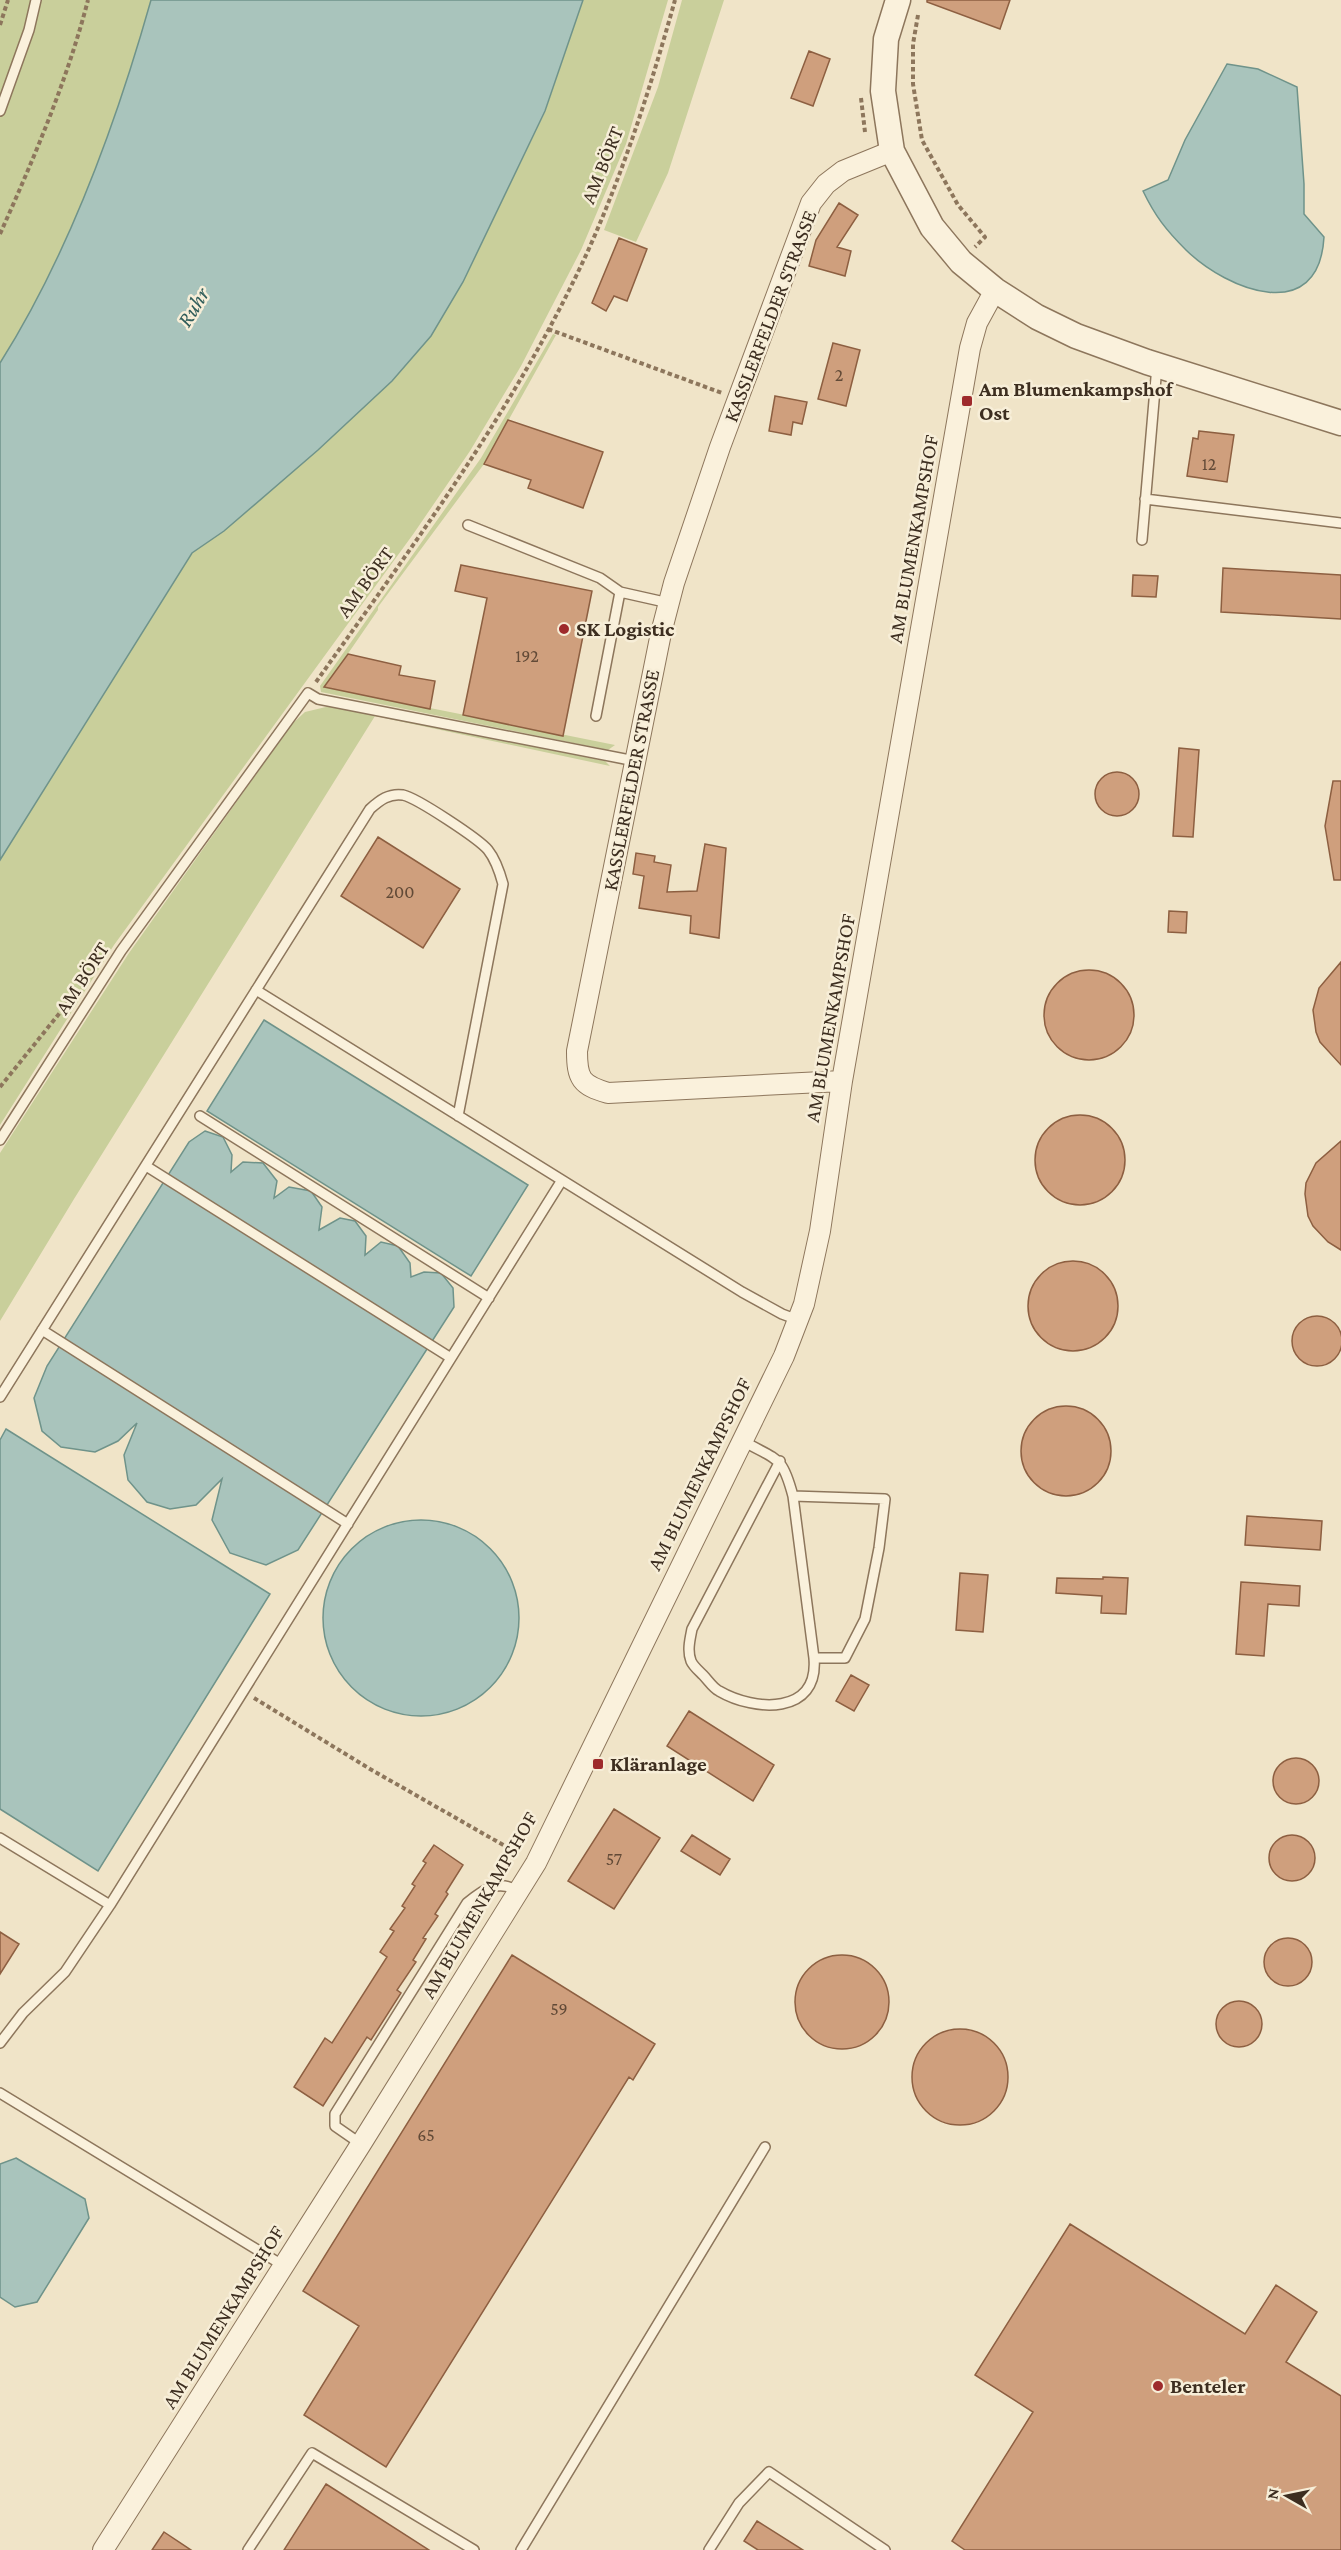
<svg xmlns="http://www.w3.org/2000/svg" width="1341" height="2550" viewBox="0 0 1341 2550" font-family="'Crimson Pro',serif">
<rect width="100%" height="100%" fill="#f0e4c8"/>
<!-- green -->
<path fill="#c9cf9b" d="M0 0H151C116 124 69 254 0 363Z
M583 0H668L626 144 581 250 521 366 470 451 414 533 114 945 0 1125V860L192 553 224 531 318 450 392 381 431 336 463 282 545 112Z
M682 0H724L668 173 636 242 604 230 658 87Z
M553 334 556 335 484 464 378 607V610L325 687 615 745 608 750 321 692 320 686 481 458Z
M330 706 605 761 610 766 375 716 74 1199 0 1321V1153L129 953 292 724 305 712Z"/>
<!-- water -->
<path fill="#a9c4bc" stroke="#6f938a" stroke-width="1.5" d="M151 0H583L545 111 463 282 431 336 392 381 318 450 224 531 192 553 0 860V363C69 254 116 124 151 0Z
M1227 64 1258 69 1297 87 1304 184V214L1324 237C1319 326 1228 291 1186 250 1166 230 1155 216 1143 191L1168 180 1185 140Z
M264 1020 528 1185 471 1276 207 1111Z
M205 1131 223 1137 232 1155 231 1172 243 1162 263 1163 277 1181 274 1198 289 1187 311 1191 322 1207 319 1230 340 1218 355 1221 366 1236 365 1255 381 1242 398 1246 410 1263 411 1277 424 1272 441 1273 453 1288 454 1307 298 1550 266 1565 230 1553 212 1520 222 1479 196 1505 170 1509 147 1502 128 1480 124 1455 137 1423 118 1441 95 1452 61 1447 42 1431 34 1398 47 1366 189 1142Z
M6 1429 270 1594 98 1871 0 1809V1440Z
M323 1618a98 98 0 1 1 196 0a98 98 0 1 1-196 0Z
M16 2158 85 2199 89 2218 37 2302 15 2307 0 2297V2164Z"/>
<!-- building -->
<path fill="#cf9f7d" stroke="#8d5f41" stroke-width="1.5" d="M927 0H1010L1000 29 927 2Z
M809 51 830 59 813 106 791 98Z
M839 203 858 215 837 247 851 251 845 276 809 266 816 240Z
M619 238 647 249 627 301 614 296 606 311 592 303Z
M833 343 860 350 846 406 818 399Z
M775 396 807 402 802 424 793 422 791 435 769 431Z
M508 420 603 452 583 508 528 488 531 480 484 464Z
M1199 431 1234 435 1227 482 1187 476 1193 438 1198 439Z
M461 565 592 591 563 736 463 715 487 598 455 591Z
M1223 568 1341 575V619L1221 612Z
M1133 575 1158 576 1156 597 1132 596Z
M348 654 401 666 399 675 435 681 430 709 324 687Z
M1179 748 1199 750 1193 837 1173 836Z
M1095 794a22 22 0 1 1 44 0a22 22 0 1 1-44 0Z
M1333 781H1341V880H1334L1325 826Z
M378 837 460 889 423 948 341 896Z
M705 844 726 848 719 938 690 933 691 916 639 908 644 876 633 874 636 853 655 856 654 862 671 865 667 892 697 891Z
M1169 911 1187 912 1186 933 1168 932Z
M1341 962V1065L1320 1042 1316 1032 1313 1010 1319 988Z
M1044 1015a45 45 0 1 1 90 0a45 45 0 1 1-90 0Z
M1035 1160a45 45 0 1 1 90 0a45 45 0 1 1-90 0Z
M1341 1141V1250L1328 1242 1313 1226 1308 1216 1305 1194 1306 1183 1316 1163Z
M1028 1306a45 45 0 1 1 90 0a45 45 0 1 1-90 0Z
M1292 1341a25 25 0 1 1 50 0a25 25 0 1 1-50 0Z
M1021 1451a45 45 0 1 1 90 0a45 45 0 1 1-90 0Z
M1247 1516 1322 1521 1320 1550 1245 1545Z
M960 1573 988 1575 983 1632 956 1630Z
M1103 1577 1128 1578 1126 1614 1101 1613 1102 1596 1056 1593 1057 1578 1103 1579Z
M1241 1582 1300 1586 1299 1606 1268 1604 1264 1656 1236 1654Z
M851 1675 869 1685 854 1711 836 1701Z
M689 1711 774 1765 753 1801 667 1746Z
M1273 1781a23 23 0 1 1 46 0a23 23 0 1 1-46 0Z
M614 1809 660 1838 614 1909 568 1881Z
M1269 1858a23 23 0 1 1 46 0a23 23 0 1 1-46 0Z
M692 1835 730 1859 720 1875 681 1851Z
M434 1845 463 1865 446 1892 448 1894 435 1914 438 1916 423 1938 426 1939 413 1960 416 1962 397 1990 401 1993 371 2040 367 2037 323 2106 294 2087 325 2038 332 2043 387 1957 380 1952 394 1931 390 1929 405 1908 402 1906 415 1886 412 1884 426 1863 423 1861Z
M0 1932 19 1944 0 1974Z
M1264 1962a24 24 0 1 1 48 0a24 24 0 1 1-48 0Z
M795 2002a47 47 0 1 1 94 0a47 47 0 1 1-94 0Z
M512 1955 655 2044 633 2080 629 2077 386 2467 304 2415 359 2326 303 2291Z
M1216 2024a23 23 0 1 1 46 0a23 23 0 1 1-46 0Z
M912 2077a48 48 0 1 1 96 0a48 48 0 1 1-96 0Z
M1070 2224 1245 2334 1276 2285 1317 2312 1286 2362 1341 2396V2550H965L952 2541 1033 2412 975 2375Z
M326 2484 429 2550H284Z
M757 2521 803 2550H758L744 2541Z
M164 2532 191 2550H152Z"/>
<g fill="none" stroke-linecap="round" stroke-linejoin="round">
<!-- service casing -->
<g stroke="#8d765c" stroke-width="12">
<path id="service" d="M0 111 29 30 36 0
M1145 499 1341 523
M468 525 600 578 620 592 669 603
M1142 540 1157 366
M596 716 620 592
M256 990 742 1292 782 1314 798 1320
M200 1116 489 1298
M0 1140 121 951 308 693 318 699 635 761
M146 1166 451 1358
M42 1330 348 1524
M0 1397 370 809C380 800 389 793 403 795 417 798 479 839 488 850 496 860 500 873 503 884L458 1116
M743 1441C778 1461 782 1455 793 1496L885 1499 879 1548 865 1619 845 1658H814L793 1496
M780 1461 692 1629C690 1639 687 1651 691 1661 693 1666 699 1671 703 1675 708 1680 713 1688 719 1691 755 1712 819 1715 814 1658
M0 1838 110 1905
M0 2043 23 2013 65 1972 110 1905 562 1180
M0 2093 284 2266
M361 2144 335 2126V2114L467 1903C484 1889 498 1879 518 1891
M248 2550 312 2453 474 2550
M521 2550 765 2147
M709 2550 739 2503 769 2472 885 2550"/>
</g>
<!-- minor casing -->
<g stroke="#8d765c" stroke-width="22">
<path id="minor" d="M842 1081 608 1093C581 1085 577 1079 577 1051L661 633 674 583 720 447 811 203 826 184 843 171 892 151
M103 2550 361 2144 536 1863 784 1356 804 1304 820 1231 842 1081 970 348 977 323 995 290"/>
</g>
<!-- tertiary casing -->
<g stroke="#8d765c" stroke-width="27">
<path id="tertiary" d="M898 0 886 39 883 91 892 151 932 227 961 262 995 290 1037 317 1076 336 1147 362 1341 423"/>
</g>
<!-- path -->
<path stroke="#8d765c" stroke-width="4" stroke-dasharray="4.5 3" stroke-linecap="butt" d="M918 15 913 44V84L922 140 958 205 985 237 975 247
M0 25 8 0
M861 98 865 132
M0 234C34 158 67 81 88 0
M548 329 722 393
M316 682C414 544 516 407 587 253 624 171 651 86 675 0
M0 1087 75 994
M254 1698 370 1769 519 1854"/>
<!-- service -->
<use href="#service" stroke="#faf1dc" stroke-width="9"/>
<!-- minor -->
<use href="#minor" stroke="#faf1dc" stroke-width="20"/>
<!-- tertiary -->
<use href="#tertiary" stroke="#faf1dc" stroke-width="24"/>
</g>
<!-- markers -->
<g fill="#9e2a2b" stroke="#f7eed8" stroke-width="2">
<rect x="961" y="395" width="12" height="12" rx="3"/>
<circle cx="564" cy="629" r="6"/>
<rect x="592" y="1758" width="12" height="12" rx="3"/>
<circle cx="1158" cy="2386" r="6"/>
</g>
<g text-anchor="middle" dominant-baseline="central" stroke-width="5" stroke-linejoin="round" paint-order="stroke">
<!-- number labels -->
<g font-size="18" fill="#624a37">
<text x="839" y="375">2</text>
<text x="1209" y="464">12</text>
<text x="527" y="656">192</text>
<text x="400" y="892">200</text>
<text x="614" y="1859">57</text>
<text x="559" y="2009">59</text>
<text x="426" y="2135">65</text>
</g>
<!-- street labels -->
<g font-size="21" fill="#3d2e20" stroke="#f7eed8">
<text transform="translate(602 165) rotate(-68)">AM BÖRT</text>
<text transform="translate(770 316) rotate(-69)">KASSLERFELDER STRASSE</text>
<text transform="translate(913 539) rotate(-80)">AM BLUMENKAMPSHOF</text>
<text transform="translate(365 582) rotate(-54)">AM BÖRT</text>
<text transform="translate(631 780) rotate(-79)">KASSLERFELDER STRASSE</text>
<text transform="translate(82 978) rotate(-57)">AM BÖRT</text>
<text transform="translate(830 1018) rotate(-80)">AM BLUMENKAMPSHOF</text>
<text transform="translate(699 1474) rotate(-64)">AM BLUMENKAMPSHOF</text>
<text transform="translate(479 1905) rotate(-60)">AM BLUMENKAMPSHOF</text>
<text transform="translate(223 2317) rotate(-58)">AM BLUMENKAMPSHOF</text>
</g>
<!-- poi labels -->
<g font-size="21" font-weight="bold" fill="#3d2e20" stroke="#f7eed8" text-anchor="start">
<text x="979" y="389">Am Blumenkampshof<tspan x="979" dy="24">Ost</tspan></text>
<text x="576" y="629">SK Logistic</text>
<text x="610" y="1764">Kläranlage</text>
<text x="1170" y="2386">Benteler</text>
</g>
<!-- water labels -->
<g font-size="22" font-style="italic" fill="#2f5d5a" stroke="#f7eed8">
<text transform="translate(193 307) rotate(-59)">Ruhr</text>
</g>
</g>
<!-- north arrow -->
<g transform="translate(1287 2496) rotate(279)" stroke="#f7eed8" stroke-width="4.5" paint-order="stroke">
<path d="M0-4.5L10 22L0 15L-10 22Z" fill="#3d2e20"/>
<text y="-9" font-size="16" font-weight="bold" text-anchor="middle" fill="#3d2e20">N</text>
</g>
</svg>
